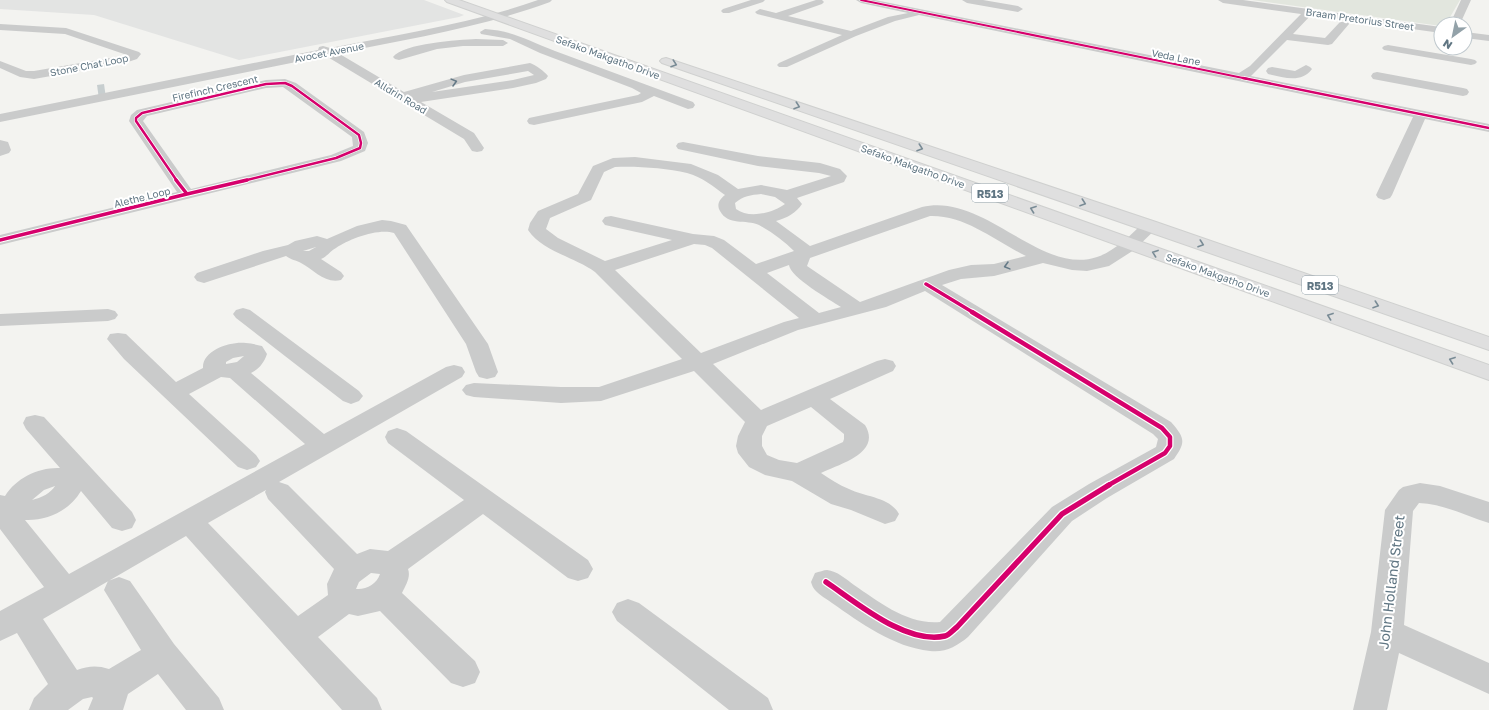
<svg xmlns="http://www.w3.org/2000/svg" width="1489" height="710" viewBox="0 0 1489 710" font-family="'Golos Text',sans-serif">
<rect width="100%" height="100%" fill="#f3f3f0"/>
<!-- built -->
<path fill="#e3e4e3" d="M0 0H424L464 15 459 17 239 60 94 15 0 9Z"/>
<!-- green -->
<path fill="#e2e6de" d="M1252 0H1460L1446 24H1441V26Z"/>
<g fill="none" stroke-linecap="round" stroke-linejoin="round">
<!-- minor-tunnel -->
<path stroke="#c7cecf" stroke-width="14" stroke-dasharray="14 7" stroke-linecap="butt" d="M98 92 105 91"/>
<!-- major casing -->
<g stroke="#cfd0cf" stroke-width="2">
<path id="major" d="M445 0H459L1489 365V380L447 2Z
M666 58 1156 222 1489 337V350L662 63 660 61 662 59Z"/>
</g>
<!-- minor -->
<path fill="#cacbcb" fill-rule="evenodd" d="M538 0H552L550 2C482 27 409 39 338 53L404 92 464 75 530 63C536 65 544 71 548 76L546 79 536 83 513 88 421 102 474 133 484 148 482 151 477 152 472 151 464 139 326 56 0 122V114L318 50 319 47 323 46 330 48C399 34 471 24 538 0ZM528 71 534 75 513 80 432 92 465 82Z
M751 0H765L763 2 729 13H723L721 11 723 9Z
M816 0H822L824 2 822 4 788 16 851 31 888 17 908 13 861 3 856 0H875L1239 73 1250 66 1301 14 1223 3 1218 0H1243L1441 27V33L1311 15 1293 34 1325 38 1340 22H1348L1349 24 1332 44 1328 45 1287 40 1251 76 1489 124V132L1425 119 1392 195 1390 198 1384 200 1378 198 1376 195 1413 117 919 15 895 21 856 36 787 67H779L777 65 779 63 842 35 757 14 755 12 760 9 776 13Z
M962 0H983L1018 6 1023 9 1018 12 967 3Z
M1461 0H1471L1460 24H1450Z
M0 24 66 28 139 52 141 54 137 59 125 63 34 79 20 77 0 68V61L26 71H34L127 55 65 34 0 30Z
M485 29C514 31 528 41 555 51 601 68 647 85 693 102L695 105 693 108 688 109 654 96 642 102 534 125 529 124 527 121 529 118 638 95 641 93 632 88 540 53 510 39 481 34 480 32Z
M1465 32 1489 35V41L1465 38Z
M476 39 503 40 508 43 503 46H463L437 49 399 60 395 59 393 57C404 43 458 40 476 39Z
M1388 45 1471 59 1475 60 1477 62 1475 64 1471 65 1384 50 1382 48 1384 46Z
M1306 65 1310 67 1312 69C1301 84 1283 77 1268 74L1266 71 1268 68 1272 67 1295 71Z
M1377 72 1463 88 1467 89 1469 92 1467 95 1463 96 1373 79 1371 76 1373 73Z
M285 79 296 83 364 132 368 143 365 151 341 161 0 245V235L177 192 129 121 131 115 137 110 266 80ZM283 87 352 137 353 146 331 155 191 189 143 121 147 116 266 88Z
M0 140 8 142 11 150 9 153 0 156Z
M683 142 758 156 820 163 840 169 847 176 844 182 797 198 802 204C796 213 787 218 776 221L810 246 922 207C984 192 1040 276 1097 257 1115 251 1131 235 1144 222L1150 221 1156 222 1159 226 1134 250 1109 266 1087 271 1072 270 1043 263 994 276 961 279 942 285 1171 422C1185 438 1186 442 1174 459L1107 498 1072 521 968 637C957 646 945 653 930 651 893 647 861 623 832 603 827 599 819 595 815 590 813 588 812 585 811 582L815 573C819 572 824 570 827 570 837 571 846 579 854 585 879 602 908 625 940 622L1052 507 1089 484 1156 447 1158 439 1153 434 925 291 886 307 798 330 713 364 761 410 877 361 885 359 893 361 896 366 893 371 830 399 865 425C882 453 840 464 821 473 830 479 839 485 849 489 865 497 890 497 899 514L895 521 885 524 851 510 831 504 792 481 765 475 749 467 738 453 736 446 738 436 745 422 694 371 601 401 561 403 474 397 466 395 462 390 466 385 474 383 561 387H599L682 359 595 272C575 257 543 252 528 230L530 223 538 211 578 194 593 166 613 158 635 157 691 164 718 175 738 189 761 185 787 190 831 176 819 173 758 166 678 149 676 146 678 143ZM615 167C637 166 666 168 687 173 702 177 714 187 725 195 720 199 716 204 720 211 728 226 746 219 759 225 772 232 784 241 794 251L756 264 724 240 714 236 693 234 611 216 605 217 602 221 605 225 672 240 605 261 558 238 546 229 550 218 591 200 604 172ZM761 194 775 197 785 204C773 213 749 219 736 209L735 203C743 196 751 195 761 194ZM930 216C966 215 995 241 1026 256L994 264 971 265 949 270 860 302 807 266 810 258ZM694 244 705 245 712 248 799 318 784 322 701 353 615 270ZM789 265C790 277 830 300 841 307L819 313 767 273ZM811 407 844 434V439L843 442 797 463 779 460 767 455 762 446V436L767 426Z
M382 220 391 221 406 225 488 344 498 372 495 377 487 379 479 377 476 372 466 344 394 233C378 228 349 239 336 248 330 251 328 256 321 259L341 272 344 276 341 280C325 284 314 270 301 263 296 260 291 260 286 256L204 283 197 281 194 277 197 273 263 251 288 245 295 241 317 236 327 239 357 226ZM316 247 309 251H303Z
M243 308 250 310 359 391 363 396 359 401 351 404 343 401 236 318 233 314 236 310Z
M108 309 115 311 118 315 115 319 108 321 0 326V314Z
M118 333 126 334 176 382 203 368C202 350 231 341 246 343 251 343 257 345 262 346L267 354C264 363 259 369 251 373L324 434 446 367 454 365 462 367 465 372 462 377 279 482 288 485 357 554 370 549 388 551 464 500 388 443 385 437 388 431 397 428 406 431 588 560 593 569 588 578 578 581 568 578 483 514 408 569C411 577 406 585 402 593L475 661 480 672 475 683 463 687 451 683 380 611 358 616 349 614 318 637 377 698 382 710H342L186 536 43 619 77 670C88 666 97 665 109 669L141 650 104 590 108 581 119 577 130 581 174 644 219 698 224 710H186L158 674 128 694 123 710H88L93 698 92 697 83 699 68 710H29L34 698 48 684 17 633 0 641V611L44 587 0 529V495L5 496C16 478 39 467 60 468L26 429 23 423 26 417 35 415 44 417 132 512 136 520 132 528 122 531 112 528 81 491C69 511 47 521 25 520L69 574 305 444 230 378 221 377 189 394 256 455 260 461 256 467 247 470 238 467 124 359 107 339 110 334ZM244 356 237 362 226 364V362L233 358ZM55 486C51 493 41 498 32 500L44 490ZM266 490 265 492 268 499 334 569 327 584 328 595 298 616 208 523ZM371 573 380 574C377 584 366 590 356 589L359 582Z
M1420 483 1440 486 1489 502V523C1466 516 1444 504 1419 503L1413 511 1404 625 1489 663V694L1399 653 1387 710H1353L1371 632 1385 510 1399 490 1403 487Z
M628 599 639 603 768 698 773 710H729L617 621 612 612 617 603Z"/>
<!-- major -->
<use href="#major" fill="#dfdfdf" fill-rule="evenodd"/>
<!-- cycleway-far4 casing -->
<g stroke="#fff" stroke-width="3">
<path id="cycleway-far4" d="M861 0 1248 79"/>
</g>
<!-- cycleway-far3 casing -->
<g stroke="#fff" stroke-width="4">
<path id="cycleway-far3" d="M1243 78 1489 128
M177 181 136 121V118L142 113 266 84 285 83 292 86 359 135 361 143 360 148 336 158 243 181"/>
</g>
<!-- cycleway-far2 casing -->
<g stroke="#fff" stroke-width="5.5">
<path id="cycleway-far2" d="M176 180 187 194
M187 194 247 180
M0 240 187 194
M926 284 974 313"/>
</g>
<!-- cycleway-far1 casing -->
<g stroke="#fff" stroke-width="7">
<path id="cycleway-far1" d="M972 312 1162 428 1170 437V446L1165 453 1107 486"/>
</g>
<!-- cycleway casing -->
<g stroke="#fff" stroke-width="8">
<path id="cycleway" d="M826 582C856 602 906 645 945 636 949 635 953 630 957 627L1062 514 1109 485"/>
</g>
<!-- cycleway-far4 -->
<use href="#cycleway-far4" stroke="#d6006c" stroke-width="2"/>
<!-- cycleway-far3 -->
<use href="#cycleway-far3" stroke="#d6006c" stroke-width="2.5"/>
<!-- cycleway-far2 -->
<use href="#cycleway-far2" stroke="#d6006c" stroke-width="3.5"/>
<!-- cycleway-far1 -->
<use href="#cycleway-far1" stroke="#d6006c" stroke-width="4.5"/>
<!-- cycleway -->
<use href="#cycleway" stroke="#d6006c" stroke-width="5.5"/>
</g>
<!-- one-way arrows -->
<defs><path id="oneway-chevron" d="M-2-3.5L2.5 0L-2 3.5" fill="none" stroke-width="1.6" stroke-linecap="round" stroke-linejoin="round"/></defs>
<g stroke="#798b95">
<use href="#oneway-chevron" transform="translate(674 64) rotate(19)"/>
<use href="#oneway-chevron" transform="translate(797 106) rotate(19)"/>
<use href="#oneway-chevron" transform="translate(920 148) rotate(19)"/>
<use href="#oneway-chevron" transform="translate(1083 203) rotate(19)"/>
<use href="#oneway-chevron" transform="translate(1033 209) rotate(-160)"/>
<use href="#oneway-chevron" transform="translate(1201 244) rotate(19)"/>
<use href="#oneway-chevron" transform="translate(1155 253) rotate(-160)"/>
<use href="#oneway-chevron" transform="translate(1376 305) rotate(19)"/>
<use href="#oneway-chevron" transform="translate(1330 316) rotate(-160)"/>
<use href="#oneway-chevron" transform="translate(1452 360) rotate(-160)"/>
</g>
<g stroke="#657a87">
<use href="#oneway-chevron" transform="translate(454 82) rotate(-15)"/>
<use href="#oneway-chevron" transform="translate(1007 266) rotate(165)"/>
</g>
<g text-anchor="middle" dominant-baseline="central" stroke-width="4" stroke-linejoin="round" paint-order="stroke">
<!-- far-street labels -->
<g font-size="10" fill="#607683" stroke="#fff">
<text transform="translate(1360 19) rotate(8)">Braam Pretorius Street</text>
<text transform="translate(329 52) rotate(-11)">Avocet Avenue</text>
<text transform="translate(608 57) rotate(20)">Sefako Makgatho Drive</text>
<text transform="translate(1176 57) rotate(11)">Veda Lane</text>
<text transform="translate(89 65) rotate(-11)">Stone Chat Loop</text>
<text transform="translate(215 88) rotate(-13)">Firefinch Crescent</text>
<text transform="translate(401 96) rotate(31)">Alldrin Road</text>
<text transform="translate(913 166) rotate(20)">Sefako Makgatho Drive</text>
<text transform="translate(142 197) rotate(-14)">Alethe Loop</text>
<text transform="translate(1218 275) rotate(20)">Sefako Makgatho Drive</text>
</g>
<!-- shield labels -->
<g fill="#fff" stroke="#909fa8" stroke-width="1">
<rect x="972" y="184" width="36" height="18" rx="3"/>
<rect x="1302" y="276" width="36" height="18" rx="3"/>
</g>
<g font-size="11" font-weight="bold" fill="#607683">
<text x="990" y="193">R513</text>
<text x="1320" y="285">R513</text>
</g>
<!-- near-street labels -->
<g font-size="14" fill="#607683" stroke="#fff">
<text transform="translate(1391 582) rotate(-83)">John Holland Street</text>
</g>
</g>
<!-- north arrow -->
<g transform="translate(1453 36) rotate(213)"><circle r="19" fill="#ffffff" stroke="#bfc8cd"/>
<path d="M0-3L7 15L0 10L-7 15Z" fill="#93a2a9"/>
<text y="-6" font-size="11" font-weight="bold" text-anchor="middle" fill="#607683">N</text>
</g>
</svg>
